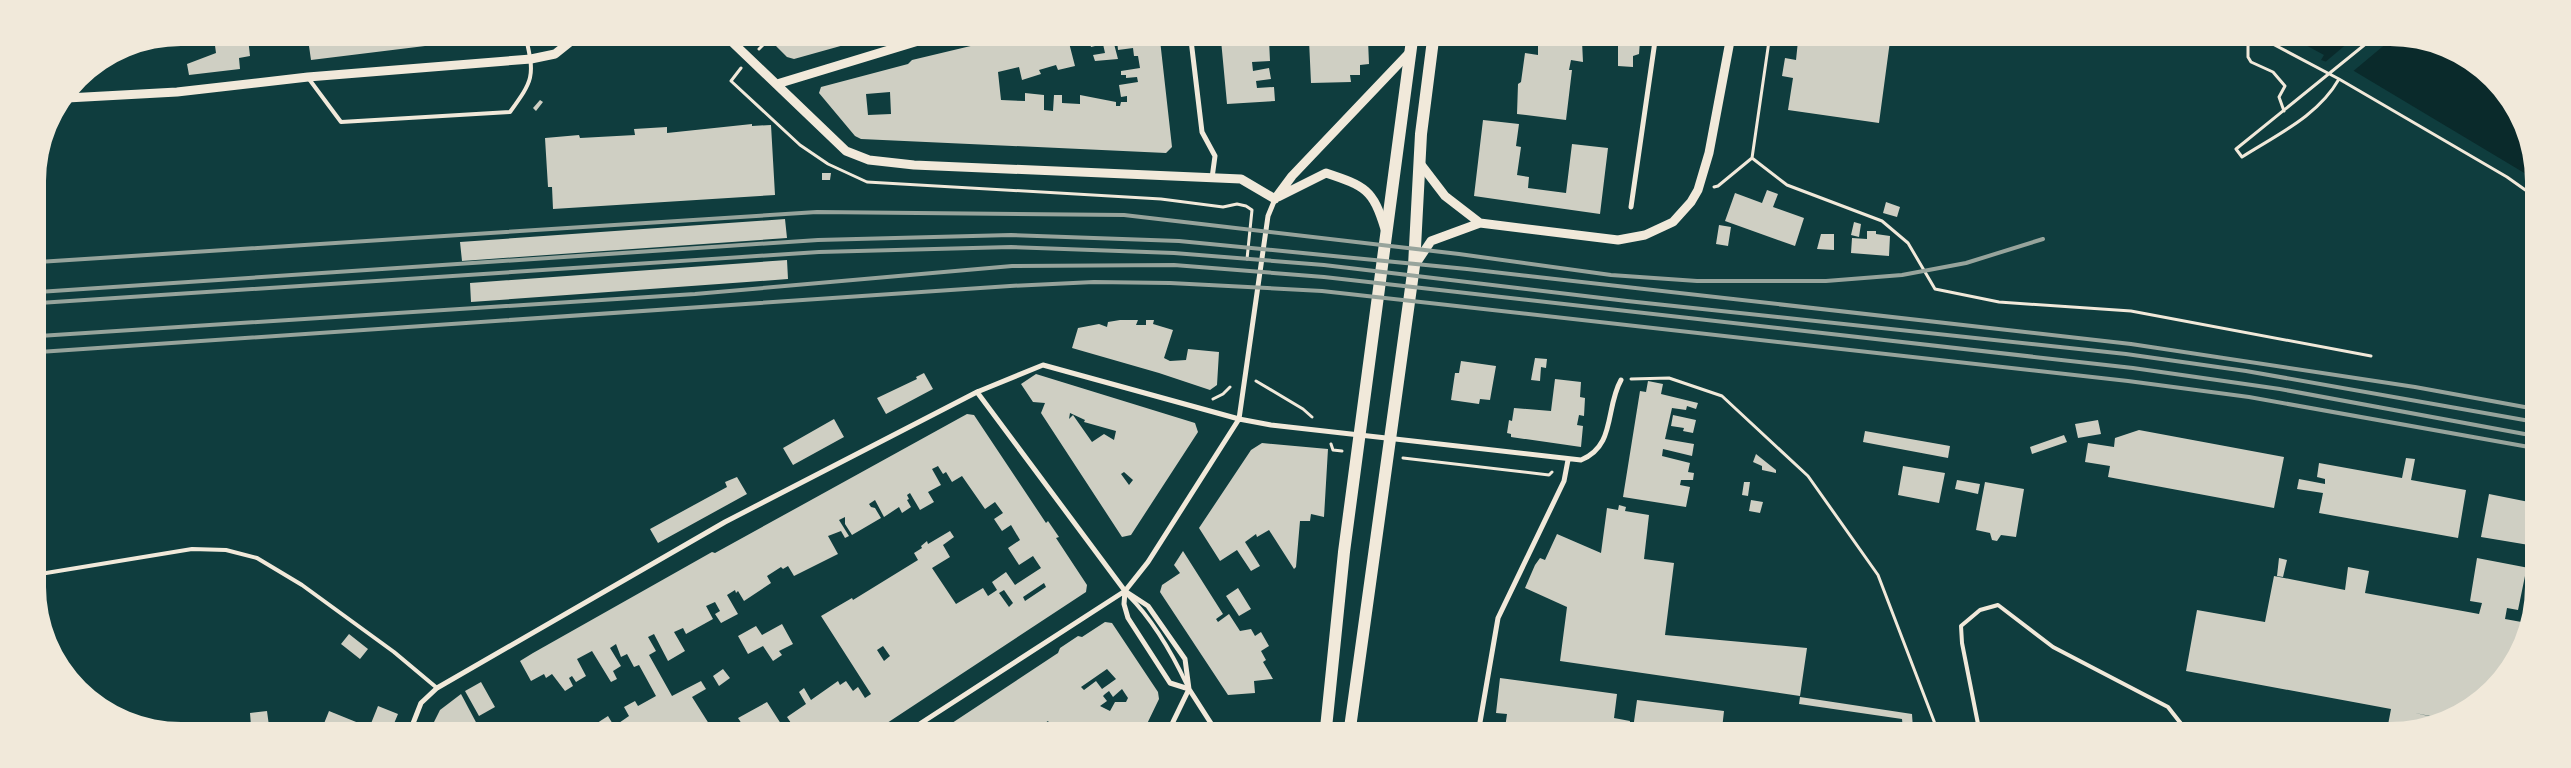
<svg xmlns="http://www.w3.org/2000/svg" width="2571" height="768" viewBox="0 0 2571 768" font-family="'Titillium Web',sans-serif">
<rect width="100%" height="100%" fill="#0f3d3e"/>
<!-- water -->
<path fill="#0a2a2b" d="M2300 42H2427L2492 80 2531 154V177L2354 71 2321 60 2324 55Z"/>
<!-- pier -->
<path fill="#0f3d3e" d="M2349 42H2388L2351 73 2323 64Z"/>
<!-- building -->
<path fill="#cfcfc3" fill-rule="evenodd" d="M183 38H211L197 43H184Z
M214 38H248L250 56 239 58 240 69 189 75 187 64 216 53Z
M349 38H482V39L311 60 309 46 349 41Z
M773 39H862V40L794 59 787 57 776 46 778 45Z
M1000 39H1068L1075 66 1058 70 1056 65 1039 70 1041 74 1022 80 1019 67 998 72 1001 100 1025 101V93L1044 95V110L1053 111 1054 95H1062V103L1080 104V95L1116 102V106H1120L1121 102H1127V96L1121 97 1119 85 1138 82 1137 77 1126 78V75H1121V71L1140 68 1138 56H1134L1133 48 1118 50 1117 40H1160L1172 147 1166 153 861 139 855 136 819 93 821 87 908 64 912 60ZM890 92 891 114 868 115 866 94Z
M1089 39 1113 40 1118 59 1095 61 1093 55 1105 53 1103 44 1091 47Z
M1221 40H1269L1270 61 1252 62 1253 71 1269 68 1271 79 1256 81 1257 88 1274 87 1275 101 1227 104Z
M1309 40H1368L1369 64 1360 65V75H1350L1351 82 1311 83Z
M1498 40H1509V45L1498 46Z
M1519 40 1582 41 1583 62 1571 60 1569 70H1572L1566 120 1517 114 1518 84 1521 82 1525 53 1538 55V44L1519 45Z
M1618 41H1640L1639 54 1633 56V67L1618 66Z
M1798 41H1890L1879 123 1788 110 1793 78 1782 76 1785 58 1796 60Z
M540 100 543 102 536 111 533 108Z
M1483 120 1519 124 1516 146 1521 147 1517 175 1529 177 1528 188 1566 193 1572 144 1608 148 1600 214 1474 196Z
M752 124V126L771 125 775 195 553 209 552 187H548L545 138 579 135 580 138 635 135 634 129 667 127V133Z
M822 173H831L830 180H822Z
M1767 190 1778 194 1773 207 1804 218 1795 246 1725 221 1735 193 1762 203Z
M1886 202 1900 207 1897 217 1883 213Z
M785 219 787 238 462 261 460 242Z
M1854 222 1861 224 1859 237 1851 235Z
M1719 225 1731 227 1728 246 1716 244Z
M1867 231H1876V234L1890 236 1889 256 1851 253 1852 238 1867 239Z
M1821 234H1834V250L1817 249Z
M787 260 788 279 471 302 470 283Z
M1120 320H1138L1136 325H1146V320H1154L1153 324 1173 330 1164 358 1170 361 1186 360 1188 349 1219 352 1217 385 1210 390 1159 373 1072 348 1078 328 1099 324 1107 327 1108 322Z
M1535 358 1547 359 1546 368 1541 367 1540 381 1531 380Z
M1461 361 1496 366 1490 400 1480 399 1479 404 1451 400 1455 373H1459Z
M924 373 933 389 886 414 877 398 917 379 916 377Z
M1036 374 1195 423 1198 432 1131 535 1122 537 1041 413 1045 403 1033 402 1021 384ZM1070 413 1085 420 1084 422 1116 431 1114 440 1104 434 1092 442 1073 415 1069 419ZM1124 472 1133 480 1129 485 1121 474Z
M1555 379 1581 382 1580 397 1585 398 1584 416 1579 415 1577 425 1583 426 1581 447 1511 437V434L1507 433 1509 420 1512 421 1514 408 1551 411Z
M1648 381 1663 384 1661 394 1698 403 1696 409 1687 406 1686 410 1672 408 1665 439 1694 444 1692 456 1663 449 1662 456 1690 463 1688 472 1694 473 1693 480H1681L1680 485 1690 487 1686 507 1623 497 1640 391 1646 392Z
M967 414 974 415 1046 523 1048 521 1059 537 1056 538 1087 585 1086 592 881 727H785L791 723 787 717 806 704 799 692 804 688 811 700 838 681 840 685 846 681 853 691 858 687 865 698 871 694 821 616 852 598 853 600 918 560 914 553 922 548 921 546 927 541 928 544 950 531 954 537 943 545 950 557 932 568 956 604 983 588 988 596 997 590 992 582 1006 572 1015 585 1041 568 1033 556 1019 565 1008 548 1020 540 1011 525 1002 531 994 519 1003 513 995 502 985 509 962 476 952 482 946 472 943 474 938 466 932 469 941 485 928 492 934 502 920 510 910 493 907 495 909 499 907 500 911 507 902 513 899 507 884 517 875 500 869 504 871 507 875 508 881 518 852 535 845 524V517L839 520 849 536 845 538 841 531 828 536 838 554 794 576 788 566 783 569 781 567 767 576 771 583 744 601 738 591 736 593 735 590 727 595 738 614 721 623 715 614 720 611 715 602 706 606 713 619 686 634 683 628 674 632 685 651 668 661 654 634 648 637 656 651 649 655 672 696 701 681 706 689 692 697 711 727H636L634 723 628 727H617L616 725 629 716 624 707 635 701 638 706 656 696 639 665 634 667 627 654 621 657 616 644 610 648 621 666 613 671 617 679 611 682 592 651 577 659 586 676 576 682 572 676 569 678 573 686 565 691 552 674 546 678 544 674 531 681 520 661 533 653 712 552 715 553ZM1044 583 1046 587 1025 601 1023 597ZM1004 590 1013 603 1009 607 999 593ZM883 646 890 656 884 661 877 650Z
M1673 415 1696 420 1693 433 1683 431 1684 428 1671 426Z
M834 419 844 437 793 465 783 448Z
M2098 420 2101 434 2078 438 2075 424Z
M2139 430 2284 457 2274 508 2108 477 2110 466 2085 462 2088 443 2114 447 2115 438Z
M1865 431 1950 446 1948 458 1863 442Z
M2064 435 2067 442 2032 454 2030 447Z
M1262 443 1328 449 1324 517 1311 514 1310 521H1300L1296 567 1294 569 1269 530 1257 537 1256 534 1245 542 1260 566 1251 571 1237 550 1220 561 1199 528 1251 450Z
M1756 454 1776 470V473L1762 470V466L1753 462Z
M2406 458 2415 459 2411 480 2466 490 2458 538 2319 513 2323 493 2297 489 2299 479 2325 484V479L2317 477 2319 463 2402 478Z
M1903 466 1945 473 1939 503 1898 495Z
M737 477 747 494 658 543 650 529 727 487 725 482Z
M1957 480 1980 484 1978 494 1955 489Z
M1744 482H1750L1748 496 1742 495Z
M1985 482 2024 489 2016 537 2001 535 1997 541 1992 540 1990 533 1976 530Z
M2489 494 2529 502V545L2481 537Z
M1751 500 1763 502 1760 513 1749 511Z
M1619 505 1626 507 1625 511 1649 515 1644 559 1674 563 1665 635 1807 648 1800 696 1560 661 1567 607 1525 588 1535 565 1540 558 1545 560 1557 534 1601 553 1607 508 1618 510Z
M1183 551 1223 614 1216 619 1218 622 1229 614 1240 631 1251 629 1255 636 1261 632 1269 646 1261 651 1266 660 1263 662 1273 679 1254 681 1255 693 1228 695 1160 592 1162 585 1180 573 1174 565Z
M2279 558 2287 560 2283 577 2277 576Z
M2477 558 2529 568V577L2525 576 2518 610 2507 608 2505 619 2527 623 2526 629 2509 666 2477 701 2435 717 2415 713 2433 717 2399 730H2387L2391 709 2186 671 2197 610 2265 622 2274 576 2345 590 2348 567 2369 571 2365 593 2479 614 2482 603 2470 601Z
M1238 588 1251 609 1239 616 1226 596Z
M1105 622 1112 623 1158 692 1159 699 1145 728H1086L1084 725 1079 728H1061L1057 722 1051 726 1048 721 1042 725 1044 727H946L1058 653 1060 648 1078 636 1082 637ZM1107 669 1116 679 1102 689 1096 681 1084 690 1081 687ZM1122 689 1128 698 1126 702H1115L1110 711 1100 706 1107 701 1103 696 1105 694 1109 691 1113 697Z
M782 624 793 644 779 651 782 655 773 661 763 646 748 654 738 636 756 626 762 635Z
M349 634 368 649 360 659 341 644Z
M723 669 730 678 719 686 713 676Z
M1500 678 1617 694 1614 718 1630 721 1629 729 1505 728 1507 714 1496 713Z
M481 682 495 707 479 716 465 691Z
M461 694 478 726H432L440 710Z
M1800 697 1912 714 1913 729H1903L1902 719 1799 704Z
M1637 700 1724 711 1722 729H1633Z
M767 702 783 727H744L738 718Z
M378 706 398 714 393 726H370Z
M267 711 269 726H251L250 713Z
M329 711 366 726H323Z
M608 716 614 726 595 727 594 725Z"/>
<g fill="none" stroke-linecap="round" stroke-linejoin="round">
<!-- path -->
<path stroke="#f1e9da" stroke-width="3" d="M2248 42V57L2251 62 2273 72 2285 86 2279 97 2284 111
M2269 42 2339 79 2507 177 2531 194
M759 49 764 44 760 39
M741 68 731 81 800 145 828 164 867 182 1161 199 1223 207 1237 204 1246 206 1252 210 1247 259
M2339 79C2318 116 2278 134 2242 157L2236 149 2368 42
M1752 158 1787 185 1882 221 1908 243 1935 289 1999 302 2131 311 2371 356
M1714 187 1718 186 1752 158 1769 41
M1631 379 1669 378 1722 396 1808 476 1878 575 1937 729
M1256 381 1303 409 1312 417
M1213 399 1223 394 1230 387
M1331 444 1333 450 1342 451
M1403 458 1549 475 1552 472"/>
<!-- service -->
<path stroke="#f1e9da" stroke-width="4" d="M309 79 341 122 510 112C533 80 535 77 526 38
M40 574 192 549 226 550 257 558 302 585 394 652 437 688
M1128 595C1152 619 1172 653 1187 685
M1979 729 1962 643 1961 626 1980 610 1998 605 2053 647 2168 707 2186 730"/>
<!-- minor -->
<path stroke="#f1e9da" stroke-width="5" d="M1191 40 1202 132 1215 156 1212 178
M1631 207 1655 41
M977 392 1125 591 1148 606 1185 659 1189 689 1214 728
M1125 591 1124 604 1128 618 1170 683 1189 689
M412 726 421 703 437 688 725 522 977 392 1043 365 1239 419 1271 425 1581 460C1616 446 1605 408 1621 380
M915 727 1125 591 1148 562 1239 419 1268 216 1275 199
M1170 728 1189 689
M1479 728 1498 618 1564 481 1568 460"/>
<!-- tertiary -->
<path stroke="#f1e9da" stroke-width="9" d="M729 39 846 151 869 160 914 165 1241 179 1275 199
M777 84 925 39
M67 98 177 92 308 77 531 59 555 54 575 38
M1419 162 1445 196 1480 223
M1278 197 1326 173C1365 186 1373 189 1385 229
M1275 199 1292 176 1410 52
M1415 265 1431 241 1480 223 1618 240 1645 235 1673 222 1691 202 1698 190 1709 153 1730 41"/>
<!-- primary -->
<path stroke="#f1e9da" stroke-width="12" d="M1326 728 1344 552 1412 40
M1350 728 1414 266 1421 134 1433 40"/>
<!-- rail -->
<path stroke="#97a49c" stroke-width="4" d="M38 262 817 212 1124 215 1459 254 1611 275 1697 281H1826L1902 275 1966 263 2043 239
M38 292 818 240 1011 235 1179 241 1467 269 2131 344 2415 387 2530 408
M39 303 819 252 1011 247 1174 253 1324 265 1627 301 2126 354 2246 371 2530 421
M39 336 695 294 1012 266 1174 265 1324 277 2133 368 2280 389 2530 435
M39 352 1010 286 1094 282 1170 283 1322 291 2128 381 2249 397 2529 447"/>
</g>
<!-- crop -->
<path d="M0 0H2571V768H0ZM181 46H2390A135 135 0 0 1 2525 181V587A135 135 0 0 1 2390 722H181A135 135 0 0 1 46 587V181A135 135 0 0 1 181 46Z" fill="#f1e9da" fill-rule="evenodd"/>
</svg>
